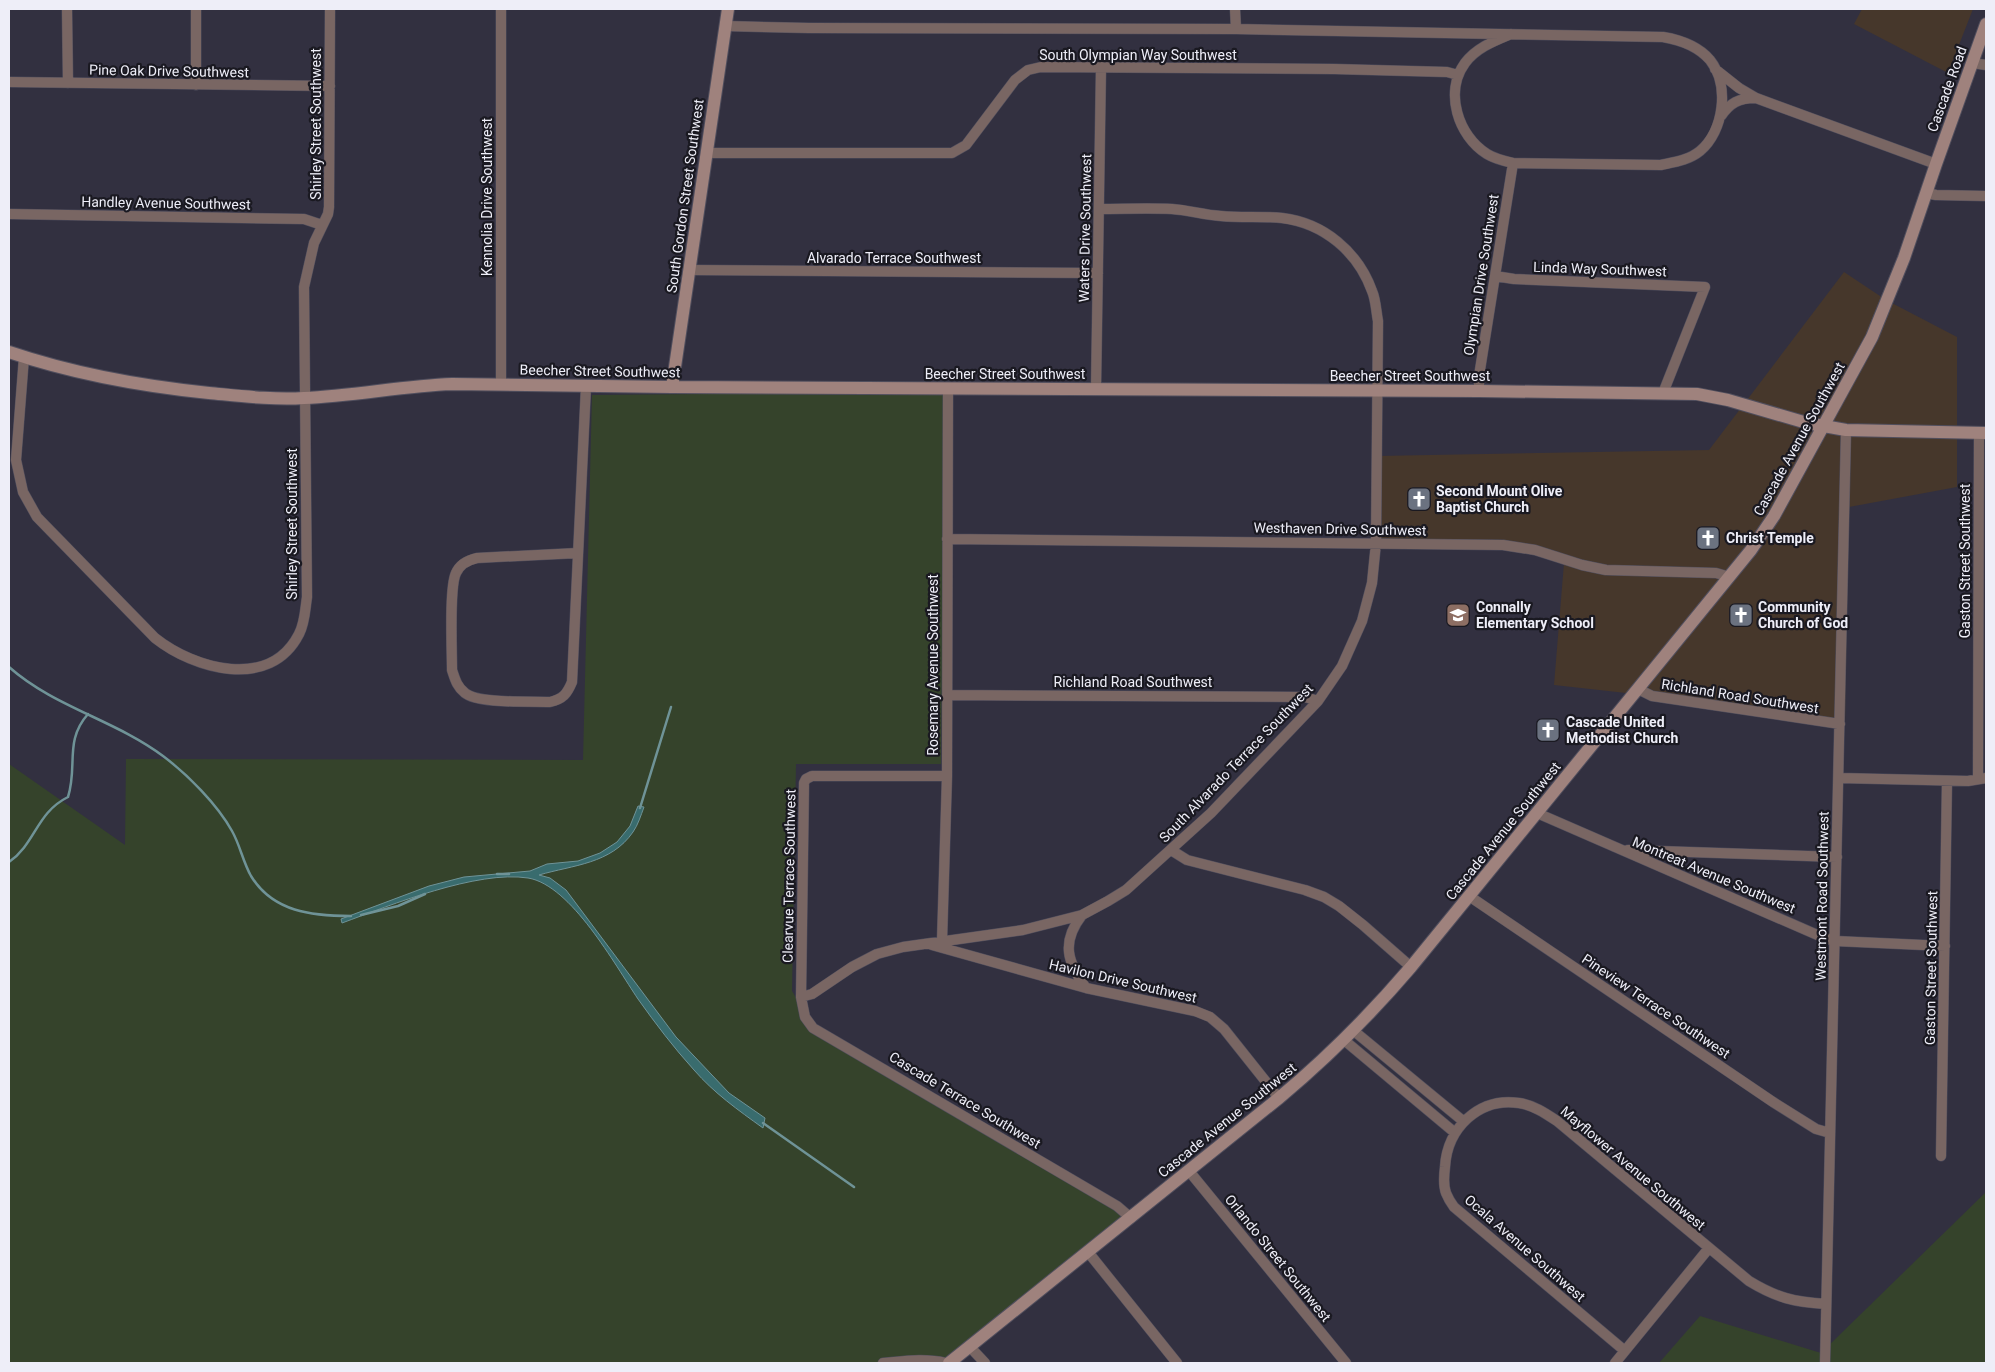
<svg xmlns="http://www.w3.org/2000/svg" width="1995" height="1372" viewBox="0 0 1995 1372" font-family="Roboto,sans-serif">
<rect width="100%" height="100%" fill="#323040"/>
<!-- commercial -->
<path fill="#46372b" d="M1862 9H1973L1948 73 1854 24Z
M1844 272 1886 300 1957 337V487L1849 507 1845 726 1635 694 1554 685 1564 563 1517 545 1371 540 1376 456 1709 450Z"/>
<!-- green -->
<path fill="#35432b" d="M945 392 941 764H796L792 991 816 1031 1135 1215 956 1363H9V764L125 845 126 759 583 760 592 395Z
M1986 1192V1363H1659L1700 1316 1821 1353Z"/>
<!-- water -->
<path fill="#396c6e" stroke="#6f9397" d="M638 806 644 807C641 815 638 825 633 832 611 864 573 865 539 875L550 878 566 890 676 1037 729 1093 765 1118 763 1128C738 1110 714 1093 694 1070 674 1048 655 1023 638 999 615 965 571 885 528 878 477 870 391 905 342 923L341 919 429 886 464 877 530 871 547 864 578 861 600 853 617 842 630 826Z"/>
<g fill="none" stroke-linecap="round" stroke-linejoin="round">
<!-- stream -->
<path stroke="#6f9397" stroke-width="2.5" d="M9 667C54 707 115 720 163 756 187 774 217 804 232 831 240 845 243 862 251 876 273 912 312 916 351 916
M640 808 671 707
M9 862C36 843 36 813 68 797 78 766 64 741 88 714
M497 874H509
M361 915 398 906 425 894
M763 1123 854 1187"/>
<!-- street casing -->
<g stroke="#504e5d" stroke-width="11">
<path id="street" d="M67 9 68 83
M501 9V384
M1235 9 1236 29
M725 26 809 28 1236 29 1663 37C1681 40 1698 46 1710 60 1730 85 1724 131 1700 151 1689 160 1675 162 1661 165L1513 163C1504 161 1495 159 1487 154 1458 136 1444 92 1465 63 1476 48 1494 41 1511 34
M1972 63 1986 65
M1715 69 1739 88 1756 98 1936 164
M9 82 330 86
M196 85V9
M1721 116C1730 103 1739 98 1755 98
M707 153H952L966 145 1015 80 1028 70 1041 67 1334 69 1447 72 1458 75
M1926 193 1936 195 1986 196
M9 214 304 219 322 225
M689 270 1098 273
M1495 276 1514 279 1705 287 1663 393
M24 357 16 460 23 492 37 517 155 638C194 669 270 691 299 634 305 623 305 610 307 597L304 287 314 243 328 214 329 207 330 9
M1096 389 1101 67
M1479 391V376L1513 163
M947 539 1503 545 1535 550 1582 565 1606 570 1716 573 1730 577
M578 553 477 558C468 560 460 564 456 573 449 587 452 650 452 670 455 679 457 687 465 693 478 704 531 701 550 702 563 699 567 694 572 682L586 386
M1638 689 1652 696 1840 724
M947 695 1305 697 1318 701
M947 776H812L806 779 804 783 801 997 805 1017 813 1028 1117 1206 1131 1218
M1839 778 1968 781 1986 778
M1978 779 1979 433
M1537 813 1822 937 1835 941 1945 946
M1171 850 1187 860 1305 890 1324 897 1339 906 1363 925 1411 967
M1628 850 1837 857
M1469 896 1773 1102 1816 1129 1830 1133
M1082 915C1061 942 1067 962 1086 988
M942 941 947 776 948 388
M932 945 1086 988 1195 1011 1210 1017 1224 1029 1279 1098
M801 997 812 994 852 967 877 954 903 947 1023 930 1082 915 1108 901 1126 890 1211 813 1318 701 1342 666 1362 621 1372 583 1376 543 1378 321C1376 311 1376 300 1372 291 1358 252 1324 223 1282 218 1262 216 1241 218 1221 216 1204 215 1188 210 1172 209 1148 208 1123 209 1099 209
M1354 1031 1463 1121
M1344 1040 1454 1132
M1941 1156 1947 781
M1189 1171 1346 1363
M1088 1252 1177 1363
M970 1347 985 1363
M1625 1351 1454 1207C1451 1203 1448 1198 1446 1193 1443 1185 1444 1175 1445 1167 1447 1128 1479 1097 1519 1103 1533 1105 1545 1113 1557 1121L1749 1281C1777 1298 1794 1302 1826 1304
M883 1363C905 1361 925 1358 946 1363
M1615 1363 1709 1248
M1825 1363 1846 430"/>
</g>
<!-- secondary casing -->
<g stroke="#504e5d" stroke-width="14">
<path id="secondary" d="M9 352C74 374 141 386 209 393 241 396 273 400 304 398 354 396 402 386 452 384L672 387 1479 391 1697 394 1728 400 1807 423 1846 430 1986 433
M672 387 728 9
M949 1363 1279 1098C1327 1058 1370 1015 1411 967L1751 550 1774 516 1872 337 1904 258 1936 164 1986 24"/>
</g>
<!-- street -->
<use href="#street" stroke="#796663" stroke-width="10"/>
<!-- secondary -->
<use href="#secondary" stroke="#9f827d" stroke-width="12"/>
</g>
<!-- icons -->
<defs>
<g id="church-square" transform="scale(1.25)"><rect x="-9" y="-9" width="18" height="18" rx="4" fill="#6b7280" stroke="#1a1921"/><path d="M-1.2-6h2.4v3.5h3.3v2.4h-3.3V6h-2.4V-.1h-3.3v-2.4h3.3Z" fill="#fff"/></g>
<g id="school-square" transform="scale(1.25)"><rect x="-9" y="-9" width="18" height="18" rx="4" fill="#8d6e63" stroke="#1a1921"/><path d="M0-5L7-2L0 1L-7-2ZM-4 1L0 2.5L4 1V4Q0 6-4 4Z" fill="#fff"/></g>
</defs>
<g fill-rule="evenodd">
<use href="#church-square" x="1419" y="499"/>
<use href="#church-square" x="1708" y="538"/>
<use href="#school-square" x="1458" y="615"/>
<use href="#church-square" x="1741" y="615"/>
<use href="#church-square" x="1548" y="730"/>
</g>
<g text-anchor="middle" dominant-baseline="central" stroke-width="4.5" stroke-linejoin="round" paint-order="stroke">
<!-- street labels -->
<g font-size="14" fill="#eeeef8" stroke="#1a1921">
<text x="1138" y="55">South Olympian Way Southwest</text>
<text transform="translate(169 71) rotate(1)">Pine Oak Drive Southwest</text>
<text transform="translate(1947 89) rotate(-70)">Cascade Road</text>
<text transform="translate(316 124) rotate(-90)">Shirley Street Southwest</text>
<text transform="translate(685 196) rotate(-82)">South Gordon Street Southwest</text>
<text transform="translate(487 197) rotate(-90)">Kennolia Drive Southwest</text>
<text transform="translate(166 203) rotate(1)">Handley Avenue Southwest</text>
<text transform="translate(1085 228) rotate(-89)">Waters Drive Southwest</text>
<text x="894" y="258">Alvarado Terrace Southwest</text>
<text transform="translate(1600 269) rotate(2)">Linda Way Southwest</text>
<text transform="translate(1481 275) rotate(-81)">Olympian Drive Southwest</text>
<text transform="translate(600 371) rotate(1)">Beecher Street Southwest</text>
<text x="1005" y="374">Beecher Street Southwest</text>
<text x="1410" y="376">Beecher Street Southwest</text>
<text transform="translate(1799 439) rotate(-61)">Cascade Avenue Southwest</text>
<text transform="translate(292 524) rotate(-90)">Shirley Street Southwest</text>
<text transform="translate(1340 529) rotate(1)">Westhaven Drive Southwest</text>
<text transform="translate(1965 561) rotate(-90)">Gaston Street Southwest</text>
<text transform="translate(933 665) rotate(-90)">Rosemary Avenue Southwest</text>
<text x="1133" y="682">Richland Road Southwest</text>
<text transform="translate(1740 696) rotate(9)">Richland Road Southwest</text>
<text transform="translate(1236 763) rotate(-46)">South Alvarado Terrace Southwest</text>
<text transform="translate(1503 831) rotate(-51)">Cascade Avenue Southwest</text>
<text transform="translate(1714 875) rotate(23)">Montreat Avenue Southwest</text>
<text transform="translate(789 876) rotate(-89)">Clearvue Terrace Southwest</text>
<text transform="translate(1822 896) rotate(-89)">Westmont Road Southwest</text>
<text transform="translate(1931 968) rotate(-89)">Gaston Street Southwest</text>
<text transform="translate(1123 981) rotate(13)">Havilon Drive Southwest</text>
<text transform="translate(1656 1006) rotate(34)">Pineview Terrace Southwest</text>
<text transform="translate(965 1100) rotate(31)">Cascade Terrace Southwest</text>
<text transform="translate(1227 1120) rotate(-39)">Cascade Avenue Southwest</text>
<text transform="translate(1633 1168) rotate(40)">Mayflower Avenue Southwest</text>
<text transform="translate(1525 1248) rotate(41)">Ocala Avenue Southwest</text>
<text transform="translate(1278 1258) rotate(51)">Orlando Street Southwest</text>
</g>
<!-- poi labels -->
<g font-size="14" font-weight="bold" fill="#eeeef8" stroke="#1a1921" text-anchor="start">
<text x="1436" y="491">Second Mount Olive<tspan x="1436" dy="16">Baptist Church</tspan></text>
<text x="1726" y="538">Christ Temple</text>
<text x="1476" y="607">Connally<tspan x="1476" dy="16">Elementary School</tspan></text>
<text x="1758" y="607">Community<tspan x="1758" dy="16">Church of God</tspan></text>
<text x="1566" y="722">Cascade United<tspan x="1566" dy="16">Methodist Church</tspan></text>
</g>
</g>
<!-- border -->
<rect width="1995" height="1372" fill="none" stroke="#eeeef8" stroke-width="20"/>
</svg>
